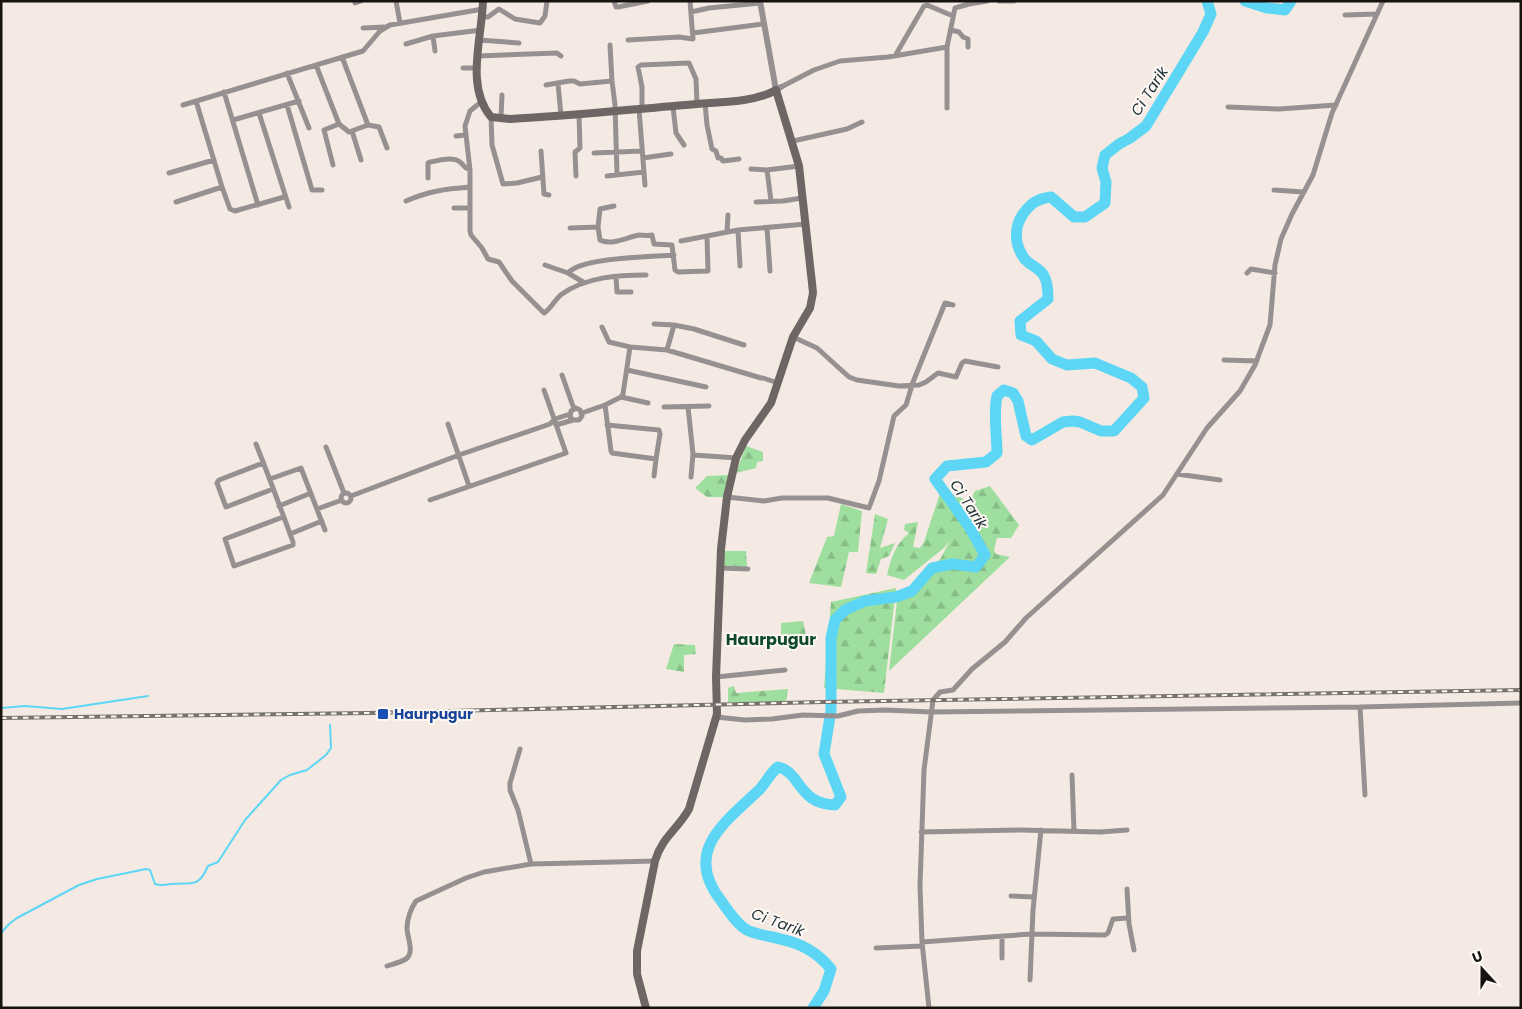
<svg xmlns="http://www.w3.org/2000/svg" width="1522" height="1009" viewBox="0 0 1522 1009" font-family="Poppins,sans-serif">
<defs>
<pattern id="forest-firs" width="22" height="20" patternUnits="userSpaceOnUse" patternTransform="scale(1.25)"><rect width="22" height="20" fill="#9ede9e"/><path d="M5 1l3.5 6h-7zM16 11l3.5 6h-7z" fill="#87bd87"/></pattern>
</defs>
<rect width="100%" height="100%" fill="#f4eae3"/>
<!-- forest -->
<path fill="url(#forest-firs)" d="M746 446 763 452V461L757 462 756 468 736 473Z
M729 475 725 497H707L695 488 707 476Z
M990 486 1019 525 1011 538H997L994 550 996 554 1010 557 889 671 897 601 941 558 950 540 944 548 904 580 887 575C891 558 895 545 909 533L904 530 905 524 918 522 913 547 920 548 924 542 941 490 964 499 959 522 975 491Z
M841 504 862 511 858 552H849L841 587 809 583 827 537 834 536Z
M875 514 888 519 880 548 895 543 889 556 881 559 876 574 866 573Z
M724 551H746L747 567H724Z
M896 588 884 693 824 688 831 602Z
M803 621 807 640 791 652 788 636H781V623Z
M674 644 695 645 696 654 684 655V672L666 669Z
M734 686 736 693 788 689 786 703 728 702V688Z"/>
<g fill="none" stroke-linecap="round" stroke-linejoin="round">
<!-- stream -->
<path stroke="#5cd6f4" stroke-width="2" d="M1 708 25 706 62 709 148 696
M1 933 9 924 17 918 79 885 97 879 146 869 150 870 155 884C161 886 165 885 171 884 192 882 198 889 208 866L218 862 245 820 281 780 290 775 307 770 326 755 331 748 330 725"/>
<!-- river -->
<path stroke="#5cd6f4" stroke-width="11" d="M1245 1 1267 8 1285 10 1291 1
M813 1008 824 991 831 969C818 953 801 943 780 939 770 936 757 935 747 930 737 924 729 912 722 902 682 852 724 823 759 790 766 783 770 773 778 767 801 772 798 804 835 805L841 797 824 754 831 710V638L835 620 845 610 865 601 896 597 912 591 932 568 952 564 976 567 985 555 970 528 935 479 947 466 986 462 997 453C997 434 993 415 997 396L1004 390 1013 393 1018 401 1026 436 1032 440 1063 422 1073 421 1080 422 1101 431H1114L1144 398 1142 387 1131 378 1095 363 1067 365 1052 359 1036 341 1021 335 1020 321 1048 299C1048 292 1048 282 1044 276 1040 268 1029 265 1024 258 1014 244 1014 227 1023 214 1031 203 1037 199 1051 197L1074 217H1085L1105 203 1106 182 1102 168 1105 155 1119 144 1130 138 1146 126 1203 32 1211 14 1207 1"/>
<!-- minor -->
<path stroke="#969190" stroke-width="5" d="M396 1 400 23
M614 1 616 7H618L648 1
M999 1H1014
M355 3 361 1
M691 12 709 8 760 3
M1345 15 1377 14
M482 17H488L499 9 515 19 540 23 545 16 547 1
M363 28 384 27
M951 30 959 32 963 37 968 39V47
M693 33 763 24
M433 36 435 51
M479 40 519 43
M628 40 679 37 693 39 690 1
M406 44 433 36 481 30
M610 45 612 81 615 105 617 174
M947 47V108
M478 56 557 53 561 56
M895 56 924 6 927 5 953 16
M342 57 368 125 379 127 387 148
M316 65 339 124
M463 68H477
M287 73 309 128
M558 83 561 116
M546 85 569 81H574L580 84 612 81
M781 87 814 70 840 61 888 57 947 47 955 8 969 4 987 1
M224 92 258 205
M196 101 222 187 230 209 235 211 284 197
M481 102 470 111 465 126 470 170V231L471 235 482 248 488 259 499 262 512 281 544 313C551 309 555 299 562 294 586 277 618 275 646 275
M705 103 707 125 712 149 716 151 718 158H721L723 161 739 159
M183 105 363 51 380 31 390 25 483 9
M287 105 312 190H322
M673 107 676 133 684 145
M1228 107 1279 109 1336 105
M639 109 645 185
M642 109V87L638 67 641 65 689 63 696 79 697 104
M259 113 289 207
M491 117 492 145 503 184 517 183 542 177
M501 118 502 95
M233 120 299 101
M352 131 361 160
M456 136 465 135
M793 141 847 129 862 122
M541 151 544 194 549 195
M594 153 642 151
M643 158 671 154
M333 165 324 130 339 124 349 132 368 125
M751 169 767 170 799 166
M767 170 771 201
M169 173 214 160
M576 176 575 152 580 148 579 115
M607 176 644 172
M428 178V163L430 162C438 161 452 156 460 162 464 165 464 168 470 170
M1274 190 1304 192
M406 201C429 191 445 189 470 187
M176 202 222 187
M756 202 783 201 802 198
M614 206 600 209 598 227 600 240C611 246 628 237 639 235 643 235 648 236 652 235L654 244 672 245 675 270 678 272 708 271 707 236
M454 208H470
M570 228 598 227
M767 228 770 271
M738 230 740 266
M727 232 728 215
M681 241 738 230 806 224
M545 265 568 273 583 282
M568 273C582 257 652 257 674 255
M1247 273 1251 269 1275 273
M616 277 617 292H631
M654 324 674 325 667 350
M674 325 694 329 744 345
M602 327 609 342 630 347
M793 337 817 348 849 377 857 380 899 386 919 385 926 382 938 373 956 377 962 363 965 361 998 367
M1224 360 1257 361
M627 370 706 387
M562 375 574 409
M763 378 778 383
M621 397 648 403
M664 407 709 406
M688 407 693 454 694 455 736 458
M582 413 605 405
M448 424 469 486
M556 425 573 420H579L582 416 580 410 576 408 571 411 570 417 573 420
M607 425 659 430 660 434 656 459 612 453 611 451 605 405 621 397 623 394 630 347 667 350 761 378
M256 444C269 477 281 509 293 542V545L234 566 225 539 283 517
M326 447 344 493
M263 463 219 480 217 483 226 507 273 489
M1177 474 1220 480
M654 476 656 459
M691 477 693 454
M270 479 301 468 325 530
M341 498a5 5 0 1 1 10 0a5 5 0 1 1-10 0Z
M351 496 459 455 550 424 555 419 570 414
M727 497 764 501 782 498H828L869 508 879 481 894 416 906 405 913 382 945 303 953 305
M430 500 566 453 544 390
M279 506 311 493
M317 509 342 500
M290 534 322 521
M720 568 748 569
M716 677 785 670
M1360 707 1365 795
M716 717 745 720 772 719 803 715 838 716 858 711 885 710 931 712 1360 707 1521 703
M520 749 510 783V790L518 810 531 864
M1072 775 1074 831
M921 832 1020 830 1100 832 1127 830
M1127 889 1129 924 1134 950
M1011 896 1034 897
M922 942 1031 934 1105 935 1108 933 1113 919 1128 918
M876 948 922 946
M1002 958V936
M387 966C393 964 401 962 406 959 415 952 407 937 407 928 407 919 411 908 416 901L466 878 484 872 531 864 655 861
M1030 980 1033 910 1041 830
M929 1008 922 942 920 886 924 770 933 700 940 692 953 690 972 669 1005 642 1026 618 1163 495 1207 428 1240 391 1255 365 1270 325 1275 265 1281 239 1292 214 1313 175 1332 113 1383 1"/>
<!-- tertiary -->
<path stroke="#969190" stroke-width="6" d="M760 1 776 90 781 87"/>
<!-- secondary -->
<path stroke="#6e6665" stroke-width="8" d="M483 1C482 38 465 86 491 117L510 119C572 116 635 109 697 104 721 102 756 102 776 90L799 166 812 283 813 293 810 308 793 337 771 403 745 440 736 458 727 497 721 549 716 677 717 714 689 809C678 829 662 837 655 861L637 951V974L646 1008"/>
<!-- rail casing -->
<g stroke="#78726d" stroke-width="4">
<path id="rail" d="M1 718 369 713 822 702 1521 690"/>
</g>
<!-- rail -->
<use href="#rail" stroke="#fef8f4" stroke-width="2" stroke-dasharray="5.5" stroke-linecap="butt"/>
</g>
<!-- markers -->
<rect fill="#1a4fb4" stroke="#fef8f4" stroke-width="2" x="377" y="708" width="12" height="12" rx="2.5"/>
<g text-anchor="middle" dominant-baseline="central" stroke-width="4" stroke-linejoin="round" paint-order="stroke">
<!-- transit labels -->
<g font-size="14" font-weight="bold" fill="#164399" stroke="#fef8f4" text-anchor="start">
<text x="394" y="714">Haurpugur</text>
</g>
<!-- water labels -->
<g font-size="15" font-style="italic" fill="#1c3237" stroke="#fef8f4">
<text transform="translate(1149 91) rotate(-57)">Ci Tarik</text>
<text transform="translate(969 504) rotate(57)">Ci Tarik</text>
<text transform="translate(778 922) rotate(20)">Ci Tarik</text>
</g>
<!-- quarter labels -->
<g font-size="16" font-weight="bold" fill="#0e492a" stroke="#fef8f4">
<text x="771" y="639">Haurpugur</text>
</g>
</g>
<!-- border -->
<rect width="1522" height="1009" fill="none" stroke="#15120f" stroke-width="5"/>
<!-- north arrow -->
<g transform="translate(1482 969) rotate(339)" stroke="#fef8f4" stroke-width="4" paint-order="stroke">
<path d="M0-4L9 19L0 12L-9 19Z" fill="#15120f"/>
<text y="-8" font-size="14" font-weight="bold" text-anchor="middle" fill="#15120f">U</text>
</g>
</svg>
